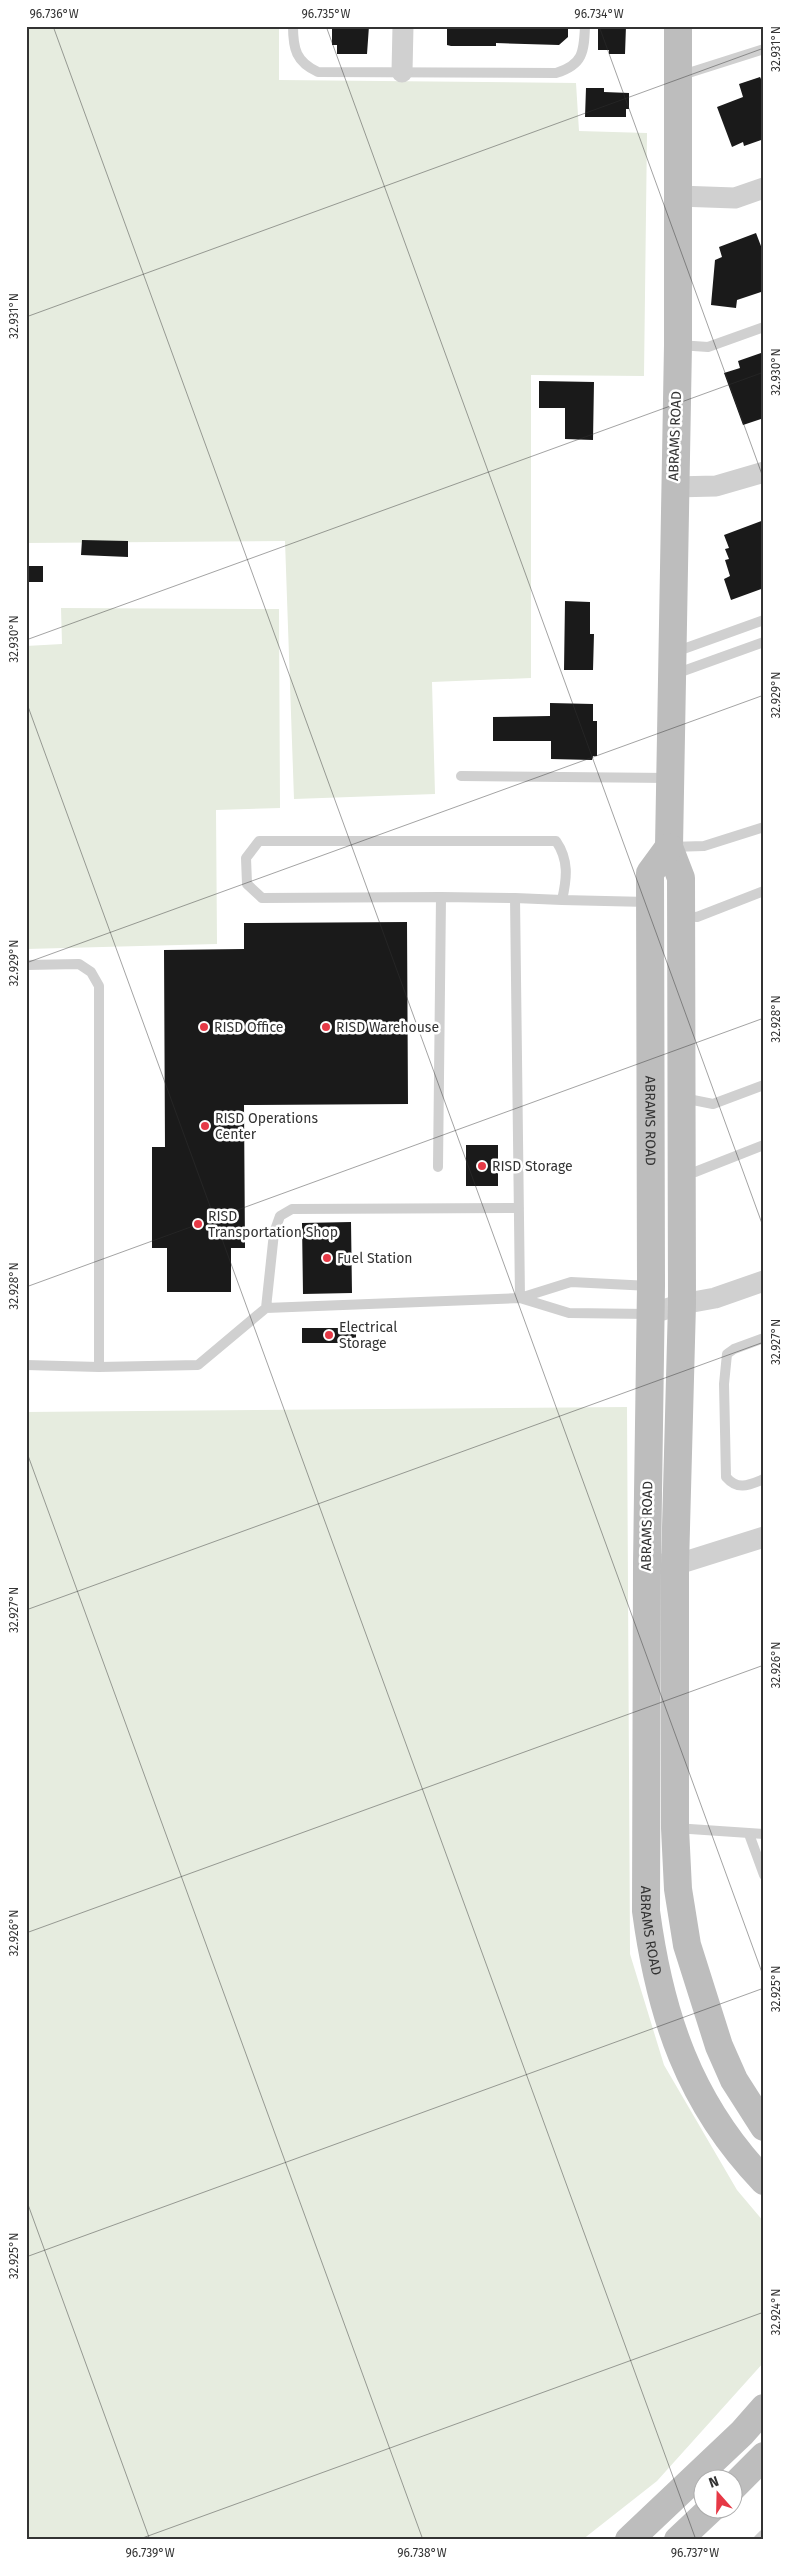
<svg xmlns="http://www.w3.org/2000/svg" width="790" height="2566" viewBox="0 0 790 2566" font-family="'Fira Sans',sans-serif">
<rect width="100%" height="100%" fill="#fff"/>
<!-- green -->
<path fill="#e6ecdf" d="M26 26H279V80L576 83 579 131 647 133 644 376 531 375V678L432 682 435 794 294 799 285 541 26 543Z
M61 608 279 609 280 808 216 810 217 944 26 949V646L62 644Z
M627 1407 630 1954 664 2065 737 2190 764 2222V2362L657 2481 582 2540H26V1412Z"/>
<!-- building -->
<path fill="#1a1a1a" d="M332 26H369L367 54H337V45H332Z
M447 26H568V37L559 45 496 43V46H451L447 45Z
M598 26H626L625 54H609V50H598Z
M760 77 764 85V139L744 146 743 142 732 147 717 107 743 97 739 84Z
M586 88H604V92L629 93V109H626V117H585Z
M756 233 764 254V291L737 300 736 308 711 305 715 260 722 257 719 247Z
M761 353 764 361V418L743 425 724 373 740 368 738 361Z
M539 381 594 382 593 440 565 439V408H539Z
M764 520V588L731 600 724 579 730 576 725 560 729 559 725 549 729 548 724 535Z
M82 540 128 541V557L81 555Z
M26 566H43V582H26Z
M565 601 590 602V634H594L593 670H564Z
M550 703 593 704V721H597V756H593L592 760 551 759V741H493V717L550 716Z
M407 922 408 1104 244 1105 245 1248H231V1292H167V1248H152V1147H165L164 950 244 949V923Z
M466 1145H498V1186H466Z
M351 1222 352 1293 303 1294 302 1223Z
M302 1328H356V1343H302Z"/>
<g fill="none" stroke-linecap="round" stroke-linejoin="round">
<!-- service -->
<path stroke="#d0d0d0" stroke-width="10" d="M293 26C293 49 296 62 318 72L556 73C583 65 584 52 585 26
M679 76 764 49
M679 345 708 347 764 327
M675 652 764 620
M675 674 764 642
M461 776 670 778
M670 847 704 846 764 827
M441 897 515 898
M562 900 648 902
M682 916 697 917 764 891
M26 965 79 964 91 972 99 986V1367
M683 1098 713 1104 764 1085
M438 1167 441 897 262 898 247 884 246 858 259 841H556C569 860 567 878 562 900L515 898 520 1298
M682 1171 695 1172 764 1145
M520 1298 569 1313 649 1314
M266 1308 274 1233 280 1216 292 1209 519 1208
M764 1338 734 1349 727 1354 724 1384 726 1477C738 1491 749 1485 764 1479
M26 1365 99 1367 198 1365 266 1308 520 1298 571 1282 650 1286
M675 1828 764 1834
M749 1834 764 1875
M758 2540 764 2534"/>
<!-- minor -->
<path stroke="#d0d0d0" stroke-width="21" d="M402 72 403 26
M678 196 735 198 764 188
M674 487 716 486 764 472
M650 1314 682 1304 715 1298 764 1281
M662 1564 675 1565 764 1537"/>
<!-- secondary -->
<g stroke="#bdbdbd" stroke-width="28">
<path d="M678 26V345L669 847 681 878 682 1304 675 1565V1828L678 1889 687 1945 719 2046 734 2080 764 2127"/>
<path id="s1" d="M669 847 650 873 651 1286 647 1564 646 1911C660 2015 689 2103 764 2181"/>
<path d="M732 2488 764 2456"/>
<path d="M629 2540 742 2433 764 2408"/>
<path d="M678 2540 712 2508"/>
</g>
</g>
<!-- ticks -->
<path fill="none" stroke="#333" stroke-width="1" stroke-opacity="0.45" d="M53 26 764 1978M326 26 764 1229M599 26 764 480M26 317 764 48M26 640 764 372M26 701 696 2540M26 963 764 695M26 1287 764 1018M26 1450 423 2540M26 1610 764 1342M26 1933 764 1665M26 2199 150 2540M26 2257 764 1988M137 2540 764 2312"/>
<!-- markers -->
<g fill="#e63946" stroke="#fff" stroke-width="2">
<circle cx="204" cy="1027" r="5"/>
<circle cx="326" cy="1027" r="5"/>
<circle cx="205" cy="1126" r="5"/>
<circle cx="482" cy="1166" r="5"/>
<circle cx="198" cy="1224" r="5"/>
<circle cx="327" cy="1258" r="5"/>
<circle cx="329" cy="1335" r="5"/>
</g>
<g text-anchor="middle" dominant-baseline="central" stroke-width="5" stroke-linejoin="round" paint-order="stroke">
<!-- street labels -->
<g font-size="14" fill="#333" stroke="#fff">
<text transform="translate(675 436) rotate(-88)">ABRAMS ROAD</text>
<text stroke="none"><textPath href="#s1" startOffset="280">ABRAMS ROAD</textPath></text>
<text transform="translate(647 1526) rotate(-89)">ABRAMS ROAD</text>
<text stroke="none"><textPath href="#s1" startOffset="1090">ABRAMS ROAD</textPath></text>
</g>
<!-- poi labels -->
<g font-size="14" fill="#333" stroke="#fff" text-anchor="start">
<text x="214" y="1027">RISD Office</text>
<text x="336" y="1027">RISD Warehouse</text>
<text x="215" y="1118">RISD Operations<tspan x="215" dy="16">Center</tspan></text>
<text x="492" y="1166">RISD Storage</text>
<text x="208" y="1216">RISD<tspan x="208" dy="16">Transportation Shop</tspan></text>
<text x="337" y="1258">Fuel Station</text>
<text x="339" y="1327">Electrical<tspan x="339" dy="16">Storage</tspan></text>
</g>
</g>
<!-- border -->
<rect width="790" height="2566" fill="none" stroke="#ffffff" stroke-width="55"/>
<!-- north arrow -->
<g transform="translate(718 2494) rotate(340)"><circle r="24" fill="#ffffff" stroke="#adadad"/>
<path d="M0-4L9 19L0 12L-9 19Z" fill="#e63946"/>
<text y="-8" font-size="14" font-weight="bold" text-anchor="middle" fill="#333333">N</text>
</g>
<rect x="28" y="28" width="734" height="2510" fill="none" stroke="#333" stroke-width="2"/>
<g font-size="12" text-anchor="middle" fill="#333">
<text x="54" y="18">96.736°W</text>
<text x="326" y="18">96.735°W</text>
<text x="599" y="18">96.734°W</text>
<text transform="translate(776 49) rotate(-90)" y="4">32.931°N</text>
<text transform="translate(14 316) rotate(-90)" y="4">32.931°N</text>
<text transform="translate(776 372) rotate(-90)" y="4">32.930°N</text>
<text transform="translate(14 639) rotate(-90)" y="4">32.930°N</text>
<text transform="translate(776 695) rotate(-90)" y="4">32.929°N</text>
<text transform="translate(14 963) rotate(-90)" y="4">32.929°N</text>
<text transform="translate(776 1019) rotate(-90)" y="4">32.928°N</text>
<text transform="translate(14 1286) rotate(-90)" y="4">32.928°N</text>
<text transform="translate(776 1342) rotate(-90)" y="4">32.927°N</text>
<text transform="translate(14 1610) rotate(-90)" y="4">32.927°N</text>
<text transform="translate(776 1665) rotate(-90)" y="4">32.926°N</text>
<text transform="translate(14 1933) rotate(-90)" y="4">32.926°N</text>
<text transform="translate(776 1989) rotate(-90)" y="4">32.925°N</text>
<text transform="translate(14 2256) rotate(-90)" y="4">32.925°N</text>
<text transform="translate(776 2312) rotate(-90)" y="4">32.924°N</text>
<text x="150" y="2557">96.739°W</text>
<text x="422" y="2557">96.738°W</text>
<text x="695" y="2557">96.737°W</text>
</g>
</svg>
